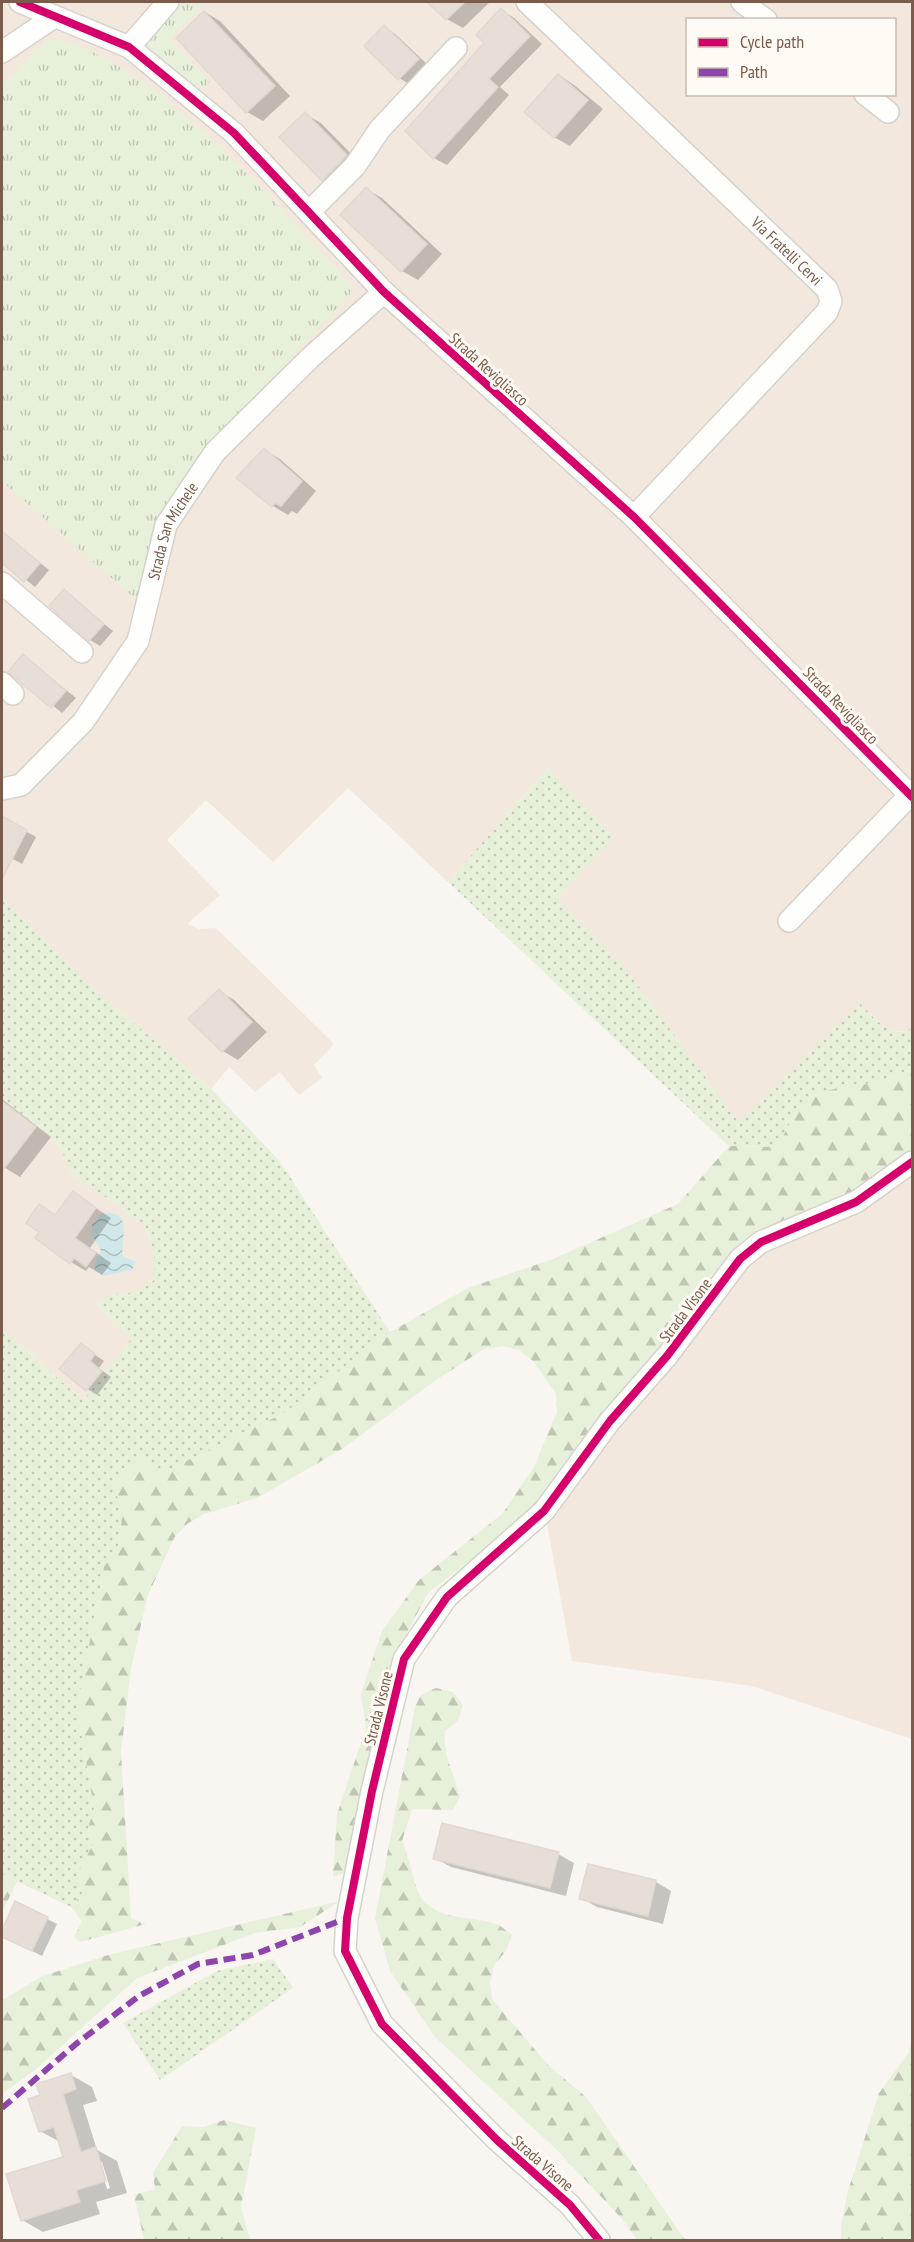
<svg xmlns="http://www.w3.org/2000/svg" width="914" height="2242" viewBox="0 0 914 2242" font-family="'PT Sans Narrow',sans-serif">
<defs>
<pattern id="grass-dots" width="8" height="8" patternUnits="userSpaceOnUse" patternTransform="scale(1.5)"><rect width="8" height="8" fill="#e7f0db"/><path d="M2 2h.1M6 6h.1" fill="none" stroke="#c0c6b4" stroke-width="1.8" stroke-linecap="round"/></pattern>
<pattern id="forest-firs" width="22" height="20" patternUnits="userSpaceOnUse" patternTransform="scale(1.5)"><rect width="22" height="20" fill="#e7f0db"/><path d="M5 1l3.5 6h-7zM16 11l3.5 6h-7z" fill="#c0c6b4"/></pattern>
<pattern id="park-tufts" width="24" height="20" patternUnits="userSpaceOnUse" patternTransform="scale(1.5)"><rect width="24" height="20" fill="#e7f0db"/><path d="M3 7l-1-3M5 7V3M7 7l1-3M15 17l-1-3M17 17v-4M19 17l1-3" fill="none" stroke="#c0c6b4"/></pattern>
<pattern id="water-waves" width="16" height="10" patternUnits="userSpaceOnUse" patternTransform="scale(1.5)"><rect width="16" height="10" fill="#d0e8ea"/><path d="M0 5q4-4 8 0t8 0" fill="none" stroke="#aebfc0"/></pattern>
</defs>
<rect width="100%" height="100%" fill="#f9f5f0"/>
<!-- residential -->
<path fill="#f2e8de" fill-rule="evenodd" d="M2 2H912V1028L907 1032 890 1031 860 1005 739 1124 630 975 557 899 548 768 448 882 348 788 273 862 206 800 167 840 220 895 187 924 199 929 216 928 334 1044 314 1065 322 1078 299 1095 280 1072 255 1092 229 1067 211 1089 100 994 2 898ZM688 20H894V94H688Z
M2 1098 59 1144 71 1173 143 1223 154 1250V1280L134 1293 109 1294 96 1305 133 1338 83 1401 2 1328Z
M912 1151V1739L752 1686 572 1661 547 1524 535 1510 727 1261 756 1233 854 1195Z"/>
<!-- grass -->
<path fill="url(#grass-dots)" d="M548 768 614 836 557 899 630 975 739 1123 860 1004C874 1017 892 1042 912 1028V1066C882 1093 831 1078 804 1103 793 1114 785 1134 777 1147L729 1146 448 882Z
M2 898 100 994 211 1089 279 1160 390 1332 286 1412 158 1475 123 1508 119 1544 104 1567 77 1708 94 1808 88 1828 93 1844 78 1874 83 1892 71 1907 2 1874V1328L83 1401 132 1338 96 1305 109 1294 134 1293 154 1280V1250L143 1223 71 1173 59 1144 2 1098Z
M273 1959 293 1988 160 2080 123 2023 217 1971Z"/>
<!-- forest -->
<path fill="url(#forest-firs)" d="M912 1066V1151L854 1195 756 1233 727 1261 657 1360 535 1510 428 1593 399 1648 349 1871 333 1877 337 1814 366 1728 361 1694 382 1631 419 1580 502 1514 533 1469 557 1412 556 1394 534 1362 519 1350 502 1346 484 1349 436 1380 342 1449 257 1498 204 1514 187 1524 174 1538 148 1595 131 1668 121 1752 131 1918 146 1924 80 1942 74 1937 82 1921 71 1907 83 1892 78 1874 93 1844 88 1828 94 1808 77 1708 104 1567 119 1544 123 1508 110 1483 140 1455 158 1475 286 1412 390 1332 468 1288 553 1259 678 1204 729 1146 777 1147C785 1134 793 1114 804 1103 831 1078 882 1093 912 1066Z
M436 1688 453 1692 463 1705 458 1721 445 1731C442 1753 454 1774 460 1796L453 1810 412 1809 402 1841C409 1855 415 1890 422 1899 441 1922 471 1915 496 1924 502 1926 507 1932 512 1935L506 1951 494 1965 490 1982 492 1999 547 2064 586 2097 685 2240H637L623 2220 556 2149 435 2037 390 1971 375 1919 415 1707 421 1695Z
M2 1874 17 1882 2 1912Z
M340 1901 300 1927 255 1933 137 1978 35 2070 2 2094V2000L43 1976 108 1955Z
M912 2036V2240H841V2226L848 2191 879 2093 909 2052Z
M224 2120 256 2128 241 2207 250 2240H144L134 2195 155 2189 153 2173 182 2126 203 2127Z"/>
<!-- park -->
<path fill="url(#park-tufts)" d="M177 2H206L169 39 210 81 199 97 142 46Z
M51 40C145 49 286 216 352 285L350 294 209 447 141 604 2 481V84C21 72 30 50 51 40Z"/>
<!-- water -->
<path fill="url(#water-waves)" d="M102 1213C136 1209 119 1243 123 1256L136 1262 132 1270 104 1276 95 1270 96 1260 101 1251 92 1234V1225Z"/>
<!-- shadow -->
<path fill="#0003" fill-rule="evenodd" d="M430 2H490L463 28 447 19Z
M501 10 513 17 542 44 500 87 509 95 447 165 434 158Z
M205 12 220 21 290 96 263 121 247 112 178 38Z
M384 27 394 33 428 65 409 84 399 78Z
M559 75 574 85 603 109 570 146 554 137Z
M305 114 321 123 362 165 339 189 323 180Z
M366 189 382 198 442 254 418 280 402 271Z
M264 450 280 459 316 491 297 514 292 511 288 515 273 506Z
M2 532 49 570 35 587 2 561Z
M64 591 113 631 100 646 90 640Z
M24 656 76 698 62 713 10 671Z
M2 818 36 837 22 864 2 853Z
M219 991 234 1000 267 1032 238 1060 223 1051Z
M2 1099 51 1137 20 1177 2 1166Z
M73 1193 111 1218 90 1248 111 1263 102 1275 89 1267 86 1271 71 1262 57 1216Z
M81 1345 104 1361 99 1368 111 1377 97 1395 87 1389Z
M558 1854 574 1863 566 1896 451 1867 435 1858Z
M589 1865 656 1882 671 1891 663 1924 597 1907 581 1898Z
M16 1903 57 1924 42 1956 2 1936Z
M71 2075 92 2087 97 2101 83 2105 97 2150 117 2161 127 2193 96 2202 100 2214 43 2232 22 2220 65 2158 60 2142 40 2131 42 2096ZM99 2162H102L110 2188 107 2189Z"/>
<!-- building -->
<path fill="#e6ded7" stroke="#e2d8d2" stroke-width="1.5" d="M427 2H465L446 20Z
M501 8 530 36 489 79 498 87 433 159 405 131 484 43 476 35Z
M204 11 275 86 246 113 176 38Z
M384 25 419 59 398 80 364 46Z
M558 74 588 100 554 138 524 112Z
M305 112 347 155 322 181 279 137Z
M366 187 427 244 401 272 340 215Z
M264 448 302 481 281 506 275 503 272 507 236 478Z
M2 531 40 563 24 582 2 563Z
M64 589 104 624 89 641 49 606Z
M23 654 66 691 51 708 8 672Z
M2 816 27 830 2 879Z
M219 989 252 1022 222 1052 188 1019Z
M2 1101 36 1127 2 1171Z
M73 1191 96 1208 75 1238 96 1253 86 1267 74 1258 70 1264 35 1238 39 1232 26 1223 39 1204 55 1215Z
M81 1343 95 1354 90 1361 102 1371 86 1391 59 1369Z
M442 1823 559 1852 550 1888 433 1859Z
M588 1864 656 1880 648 1916 579 1899Z
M15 1901 48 1917 32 1951 2 1937V1930Z
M71 2073 76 2089 63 2094 81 2152 96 2147 106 2181 76 2190 80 2202 21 2221 6 2174 63 2157 54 2127 39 2132 28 2099 40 2095 36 2084Z"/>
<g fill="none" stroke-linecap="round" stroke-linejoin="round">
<!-- minor casing -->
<g stroke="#d7d1cb" stroke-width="24">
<g id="minor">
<path d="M20 2 129 47 234 133 384 292 634 517 912 797"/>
<path id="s1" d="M527 2 827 289 831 301 827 312 634 517"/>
<path d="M742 2 766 20"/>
<path d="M129 47 168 2"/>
<path d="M2 52 54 17"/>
<path d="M865 94 888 112"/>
<path d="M309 212 355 166 380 129 456 48"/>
<path d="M2 583 82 652"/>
<path d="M2 683 13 694"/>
<path id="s2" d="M2 789 21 785 83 722 138 641 166 525 215 452 311 357 384 292"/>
<path d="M789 921 910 795"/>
<path d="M599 2240 570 2205 497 2140 382 2024 345 1951 347 1918 372 1791 404 1659 447 1597 544 1511 610 1421 667 1356 740 1259 761 1242 856 1202 912 1162"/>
</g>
</g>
<!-- minor -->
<use href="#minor" stroke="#fefefd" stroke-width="21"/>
<!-- quiet -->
<path stroke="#8e44ad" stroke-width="6" stroke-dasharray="12 6" stroke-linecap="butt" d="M2 2108 76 2044 139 1996 198 1964 253 1955 347 1918"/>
<!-- cycleway casing -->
<g stroke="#fffaf3" stroke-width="11">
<path id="cycleway" d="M20 2 129 47 234 133 384 292 634 517 912 797
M599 2240 570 2205 497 2140 382 2024 345 1951 347 1918 372 1791 404 1659 447 1597 544 1511 610 1421 667 1356 740 1259 761 1242 856 1202 912 1162"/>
</g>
<!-- cycleway -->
<use href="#cycleway" stroke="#d6006c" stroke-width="8"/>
</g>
<g text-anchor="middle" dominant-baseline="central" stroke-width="6" stroke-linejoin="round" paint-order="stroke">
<!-- street labels -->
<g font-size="16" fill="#7a5c4d" stroke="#fffaf3">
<text stroke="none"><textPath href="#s1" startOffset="360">Via Fratelli Cervi</textPath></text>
<text transform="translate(489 369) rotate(42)">Strada Revigliasco</text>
<text stroke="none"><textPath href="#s2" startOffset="322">Strada San Michele</textPath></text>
<text transform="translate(841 705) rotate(46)">Strada Revigliasco</text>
<text transform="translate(685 1310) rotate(-53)">Strada Visone</text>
<text transform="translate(378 1708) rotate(-76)">Strada Visone</text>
<text transform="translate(543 2163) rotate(41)">Strada Visone</text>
</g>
</g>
<!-- border -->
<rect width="914" height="2242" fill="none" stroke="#7a5c4d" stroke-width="6"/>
<!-- legend -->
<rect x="686" y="18" width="210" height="78" fill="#fffaf3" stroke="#cabbb1" stroke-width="1.5"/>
<rect x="698" y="38" width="30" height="9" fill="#d6006c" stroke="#cabbb1" stroke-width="1.5"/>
<text x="740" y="48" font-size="18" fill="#7a5c4d">Cycle path</text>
<rect x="698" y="68" width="30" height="9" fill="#8e44ad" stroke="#cabbb1" stroke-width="1.5"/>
<text x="740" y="78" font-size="18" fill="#7a5c4d">Path</text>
</svg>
